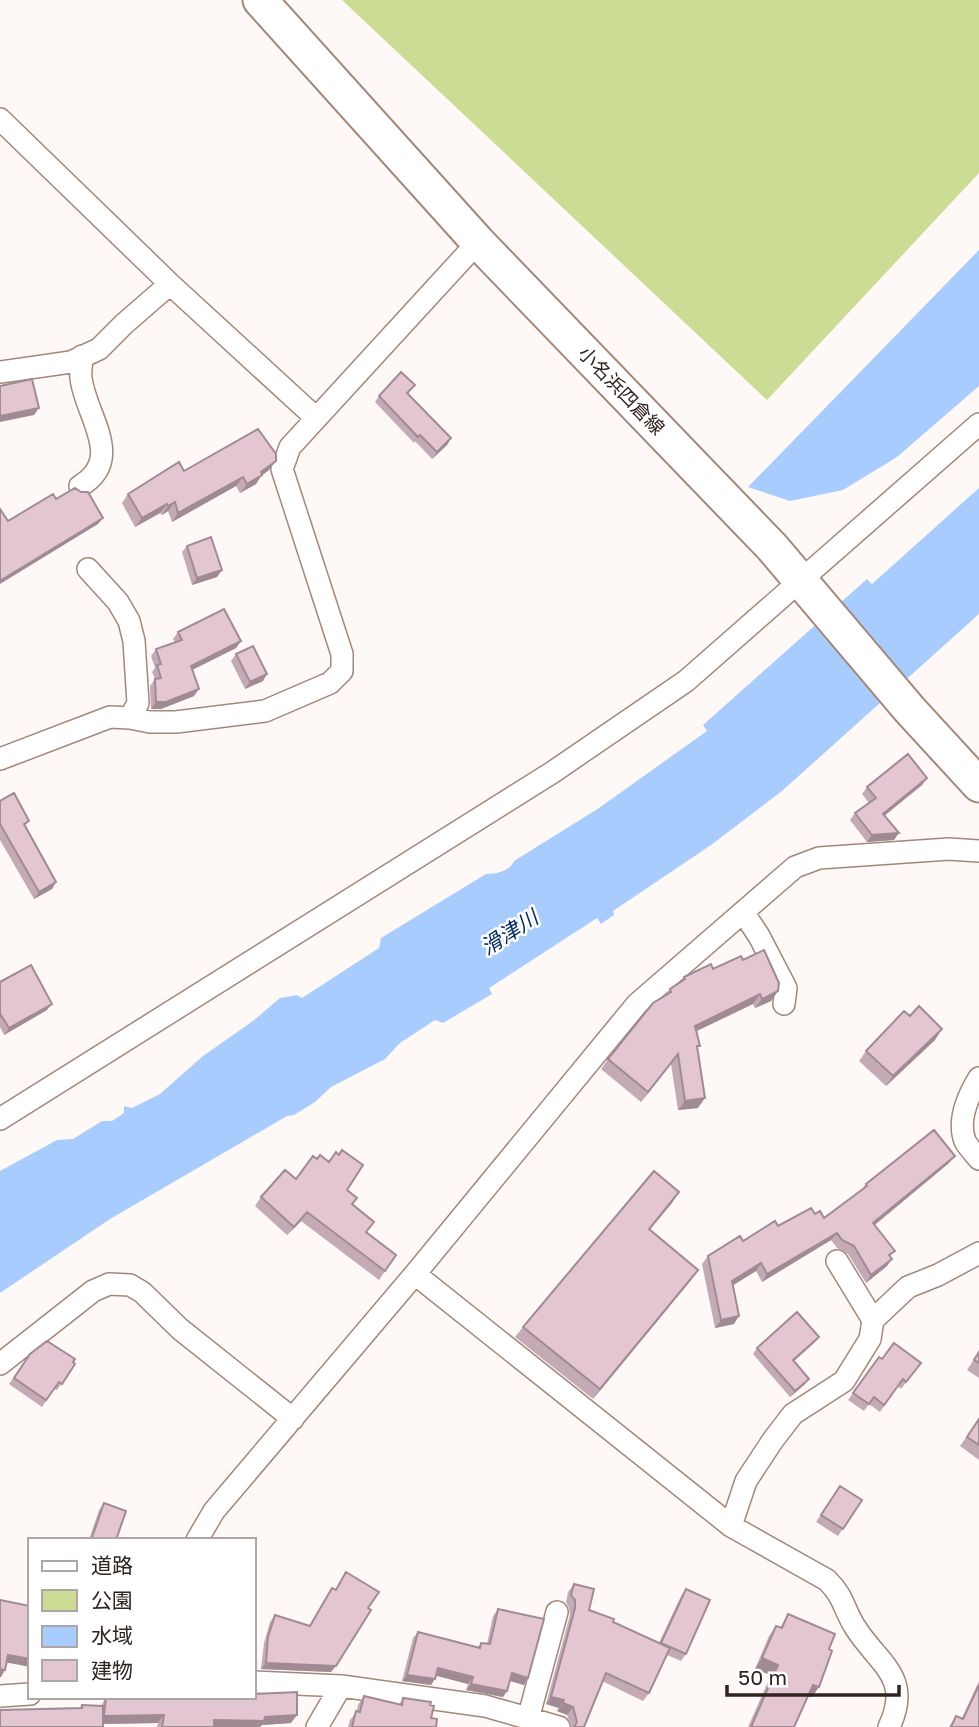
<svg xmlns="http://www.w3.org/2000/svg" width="979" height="1727" viewBox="0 0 979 1727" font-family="'Golos Text','Noto Sans JP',sans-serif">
<rect width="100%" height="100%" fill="#fef8f6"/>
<!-- green -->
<path fill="#cddc94" d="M342 0H979V173L767 400Z"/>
<!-- water -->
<path fill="#a8ccfd" d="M979 250V386L897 457 843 490 790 501 748 487Z
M979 488V614L782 791 711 845 613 911 614 915 601 924 597 918 489 988 492 994 443 1023 435 1020 400 1043 385 1059 331 1087 315 1102 294 1115 287 1116 110 1219 0 1293V1171L57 1140 73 1139 102 1121H112L124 1113V1106L132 1108 160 1094 203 1056 253 1021 280 998 297 995 302 998 379 948 381 938 486 874C496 874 510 871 514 861L599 808 707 731 703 725 867 579 872 584Z"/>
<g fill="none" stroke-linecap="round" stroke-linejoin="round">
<!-- minor casing -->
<g stroke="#a2877b" stroke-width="24">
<path id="minor" d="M0 119 170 284 316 418
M0 372 71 362 99 349 124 324 170 284
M80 486C126 459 85 415 81 378 80 371 82 363 82 356
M88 569 118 602 129 621 134 641 138 703 130 718
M0 759 110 717 130 718 150 722H176L265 711 330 683 342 671V654L282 469 290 447 478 242
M743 912 759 936 786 988 784 1004
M979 1078C968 1096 957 1120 965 1141 968 1147 975 1154 979 1159
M0 1119 553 772 686 681 979 424
M837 1261 873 1320
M415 1274 731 1526 827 1580C845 1598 843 1608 855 1627 878 1664 913 1677 889 1727
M0 1364 93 1291 109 1284 130 1285 142 1292 180 1329 293 1419
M731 1526 746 1481 773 1440 793 1414 844 1381 870 1339 873 1320 908 1287 938 1275 979 1253
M197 1540 214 1511 415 1274 637 1004 795 867 819 858 949 849 979 851
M254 1682 341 1686 485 1706 559 1727
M0 1696 30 1694
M528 1719 557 1612
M317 1727 341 1686"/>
</g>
<!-- primary casing -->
<g stroke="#a2877b" stroke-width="37">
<path id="primary" d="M260 0 478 242 772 547 910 710 979 785"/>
</g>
<!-- minor -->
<use href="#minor" stroke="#fff" stroke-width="21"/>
<!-- primary -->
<use href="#primary" stroke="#fff" stroke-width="33"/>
</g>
<!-- wall -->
<path fill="#c4aab5" d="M410 392 408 394 451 438 447 445 432 459 415 441 414 443 375 402 379 396Z
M269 470 261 476 256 484 240 493 236 486 172 522 168 511 162 515 160 513 135 527 122 503 128 494 184 471Z
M187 546 222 570 217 577 192 585 182 552Z
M178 632 241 641 236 648 192 670 194 696 161 709H151L150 686 155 679 152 672 155 668 151 656 156 649 175 642 173 639Z
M236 654 263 681 245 689 231 661Z
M927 778 922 785 885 815 894 840 867 842 850 820 855 813 869 803 862 794 867 787Z
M0 801 29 821 25 826 56 882 52 889 34 899 0 840Z
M743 960 778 991 771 1001 755 1008 753 1004 697 1031 698 1049V1108L678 1110 671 1064 641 1102 601 1069 608 1059 665 996 670 989 681 982 684 977Z
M0 982 47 1010 4 1035 0 1027Z
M935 1040 886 1086 859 1061 866 1051Z
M317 1159 329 1162 347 1190 352 1204 366 1233 396 1255 379 1280 301 1221 287 1235 255 1206 261 1197 296 1179Z
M949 1163 875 1225 891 1257 887 1266 866 1283 848 1254 837 1248 831 1240 762 1282 756 1271 733 1285 734 1324 715 1328 702 1264 708 1256 778 1226 815 1214 824 1218 861 1190 866 1184Z
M672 1203 649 1230 691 1280 593 1399 515 1337 523 1327Z
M814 1343 794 1361 809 1379 804 1385 790 1397 753 1354 757 1348Z
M979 1352V1378L967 1370Z
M30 1354 75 1364 57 1390 54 1389 42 1407 9 1384Z
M879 1357 882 1359 921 1363 901 1389 898 1386 880 1412 869 1404 864 1411 848 1400Z
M979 1419V1460L960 1446Z
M840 1486 862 1500 838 1536 816 1522Z
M104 1503 116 1540H89L99 1510Z
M346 1572 368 1608 331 1672 261 1669 264 1643 270 1622 275 1615 310 1626 328 1595 332 1588 335 1590Z
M574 1584 589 1610 659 1643 681 1596 686 1589V1654L681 1661 667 1655 649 1693 643 1701 602 1681 584 1727H571L567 1715 557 1711 559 1708 546 1704 570 1615 569 1608 566 1602 568 1592Z
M498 1609 528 1678 524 1685 510 1681 507 1691 503 1697 466 1690 468 1684 436 1675 431 1685 402 1681 413 1638 418 1632 478 1647 481 1643 487 1644 493 1616Z
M788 1614 829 1649 812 1697 808 1696 794 1727H748L771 1675 755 1669 769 1636 776 1626 780 1628Z
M979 1681V1727H949L956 1716 962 1718Z
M364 1696 399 1705 403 1698 430 1705 431 1718 436 1727H348L350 1720 357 1711 358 1705Z
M106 1697H196V1698L291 1723 262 1725 260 1727H157L158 1723 103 1724 79 1708 82 1705 101 1706Z"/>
<!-- shaded-wall -->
<path fill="#a08b94" d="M39 408 34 415 0 422V416Z
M451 438 447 445 432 459 437 452Z
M276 461 269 470 261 476 256 484 240 493 247 484Z
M243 477 236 486 172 522 178 513Z
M175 502 168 511 162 515 168 506Z
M167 504 160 513 135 527 142 518Z
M103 518 98 524 0 584V581Z
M222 570 217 577 192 585 197 578Z
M241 641 236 648 186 673 191 666Z
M267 674 263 681 245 689 250 682Z
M199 689 194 696 161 709H151L156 702Z
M927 778 922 785 878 821 883 814Z
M899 833 894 840 867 842 872 835Z
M56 882 52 889 34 899 39 892Z
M778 991 771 1001 755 1008 762 999Z
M760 994 753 1004 688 1035 695 1026Z
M52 1004 47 1010 4 1035 9 1028Z
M942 1029 935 1040 886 1086 893 1076Z
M678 1054 671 1064 641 1102 648 1092Z
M705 1098 698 1108 678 1110 685 1101Z
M955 1156 949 1163 868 1230 873 1223Z
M679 1192 672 1203 642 1239 649 1229Z
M307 1212 301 1221 287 1235 294 1227Z
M837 1233 831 1240 762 1282 767 1274Z
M892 1259 887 1266 866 1283 871 1275Z
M761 1263 756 1271 727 1289 732 1281Z
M698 1270 691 1280 593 1399 600 1389Z
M739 1316 734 1324 715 1328 721 1320Z
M819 1337 814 1343 788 1366 793 1360Z
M809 1379 804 1385 790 1397 795 1391Z
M8 1655 30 1659V1667L4 1662Z
M762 1658 778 1665 771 1675 755 1669Z
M266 1663 336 1666 331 1672 261 1669Z
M438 1668 473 1677 468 1684 433 1675Z
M0 1669 5 1670 1 1677H0Z
M512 1673 528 1678 524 1685 507 1680Z
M407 1675 435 1679 431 1685 402 1681Z
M471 1684 507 1691 503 1697 466 1690Z
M813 1685 819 1687 812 1697 806 1696Z
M551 1697 564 1700 559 1708 546 1704Z
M563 1703 573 1707 567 1715 557 1711Z
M164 1715 158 1723 98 1724 104 1716Z
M297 1715 291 1723 262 1725 260 1727H209L214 1720Z"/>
<!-- building -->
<path fill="#e4c6d3" stroke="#a08b94" stroke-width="2" d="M401 372 415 385 407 393 451 438 437 452 420 435 418 437 379 396Z
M32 379 39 408 0 416V386Z
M258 429 276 454V461L261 472 262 475 247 484 243 477 178 513 175 502 168 506 167 504 142 518 128 494 179 462 184 471Z
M75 488 81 492H88L103 518 0 581V509L8 521 53 494 56 499Z
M211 537 222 570 197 578 187 546Z
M224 609 241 641 191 666 199 689 166 702H156L155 679 161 678 157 665 161 664 156 649 182 640 178 632Z
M253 646 267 674 250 682 236 654Z
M908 754 927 778 883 814 899 833 872 835 855 813 876 798 867 787Z
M14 793 29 821 24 824 56 882 39 892 0 824V801Z
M764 950 779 983 778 991 762 999 760 994 695 1026 700 1046H697L705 1098 685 1101 678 1054 648 1092 608 1059 653 1003 671 992 670 989 685 979 684 977 711 964 713 969 741 956 743 960Z
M31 965 52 1004 9 1028 1 1015 0 1016V982Z
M919 1006 942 1029 893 1076 866 1051 904 1011 910 1016Z
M934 1130 955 1156 873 1223 895 1251 889 1255 892 1259 871 1275 854 1246 842 1240 837 1233 767 1274 761 1263 732 1281 739 1316 721 1320 708 1256 740 1236 743 1241 775 1221 778 1226 811 1208 815 1214 820 1211 824 1218 867 1186 866 1184Z
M342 1150 363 1165 347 1190 357 1198 352 1204 374 1222 366 1232 396 1255 385 1271 307 1212 294 1227 261 1197 285 1170 296 1179 313 1156 317 1159 320 1155 329 1162 336 1152 339 1155Z
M654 1171 679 1192 649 1229 698 1270 600 1389 523 1327Z
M797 1312 819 1337 793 1360 809 1379 795 1391 757 1348Z
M47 1341 75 1359 73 1362 75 1364 62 1384 59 1382 46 1400 14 1378 30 1354Z
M894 1343 921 1363 906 1382 903 1379 884 1405 874 1397 869 1404 853 1393 879 1357 882 1359Z
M979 1352V1363L974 1360Z
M979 1419V1445L967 1437Z
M840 1486 862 1500 843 1529 821 1515Z
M104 1503 126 1511 116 1540H91Z
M346 1572 379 1592 368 1608 371 1610 336 1666 266 1663 268 1637 275 1615 310 1626 332 1588 336 1590Z
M574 1584 594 1589 589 1610 614 1619 613 1622 670 1648 649 1693 606 1673 584 1727H574L577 1722 573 1707 563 1703 564 1700 551 1697 575 1608V1600L571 1595Z
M686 1589 710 1600 686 1654 661 1643Z
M0 1600 30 1606V1659L8 1655 5 1670 0 1669Z
M498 1609 544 1619 528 1678 512 1673 507 1691 471 1684 473 1677 438 1668 435 1679 407 1675 418 1632 480 1648 481 1643 490 1644Z
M788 1614 835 1634 829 1649 832 1651 819 1687 813 1685 794 1727H751L778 1665 762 1658 776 1626 782 1628Z
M979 1685V1727H951L956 1716 963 1719Z
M297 1692V1715L265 1717 264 1721 214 1720V1727H162L164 1715 104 1716 106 1697H196V1698L254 1697V1694Z
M364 1696 402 1705 403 1698 431 1702 430 1705 434 1706 431 1718 437 1719 436 1727H352L356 1711 360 1712Z
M82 1705 103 1706V1727H0V1710L82 1708Z"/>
<g text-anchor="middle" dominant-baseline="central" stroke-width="5" stroke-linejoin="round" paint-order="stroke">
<!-- street labels -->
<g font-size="19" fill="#2f241f" stroke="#fff">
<text transform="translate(622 390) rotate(46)">小名浜四倉線</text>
</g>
<!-- water labels -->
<g font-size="21" font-style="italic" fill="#00295d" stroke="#fff">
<text transform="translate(509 932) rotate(-33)">滑津川</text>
</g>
</g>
<!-- legend -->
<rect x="28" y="1538" width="228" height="161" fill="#ffffff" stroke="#aca7a5" stroke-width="2"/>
<rect x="42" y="1561" width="35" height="10" fill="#ffffff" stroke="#aca7a5" stroke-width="2"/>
<text x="91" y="1573" font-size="21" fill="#2f241f">道路</text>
<rect x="42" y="1590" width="35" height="21" fill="#cddc94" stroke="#aca7a5" stroke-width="2"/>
<text x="91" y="1608" font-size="21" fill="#2f241f">公園</text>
<rect x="42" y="1626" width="35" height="21" fill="#a8ccfd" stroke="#aca7a5" stroke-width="2"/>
<text x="91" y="1643" font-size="21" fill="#2f241f">水域</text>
<rect x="42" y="1660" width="35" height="21" fill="#e4c6d3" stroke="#aca7a5" stroke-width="2"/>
<text x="91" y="1678" font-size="21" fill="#2f241f">建物</text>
<!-- scale -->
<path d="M727 1685v10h172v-10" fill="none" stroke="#2f241f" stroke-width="3.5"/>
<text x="738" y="1685" font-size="21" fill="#2f241f" stroke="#ffffff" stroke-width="5" paint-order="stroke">50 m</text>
</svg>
